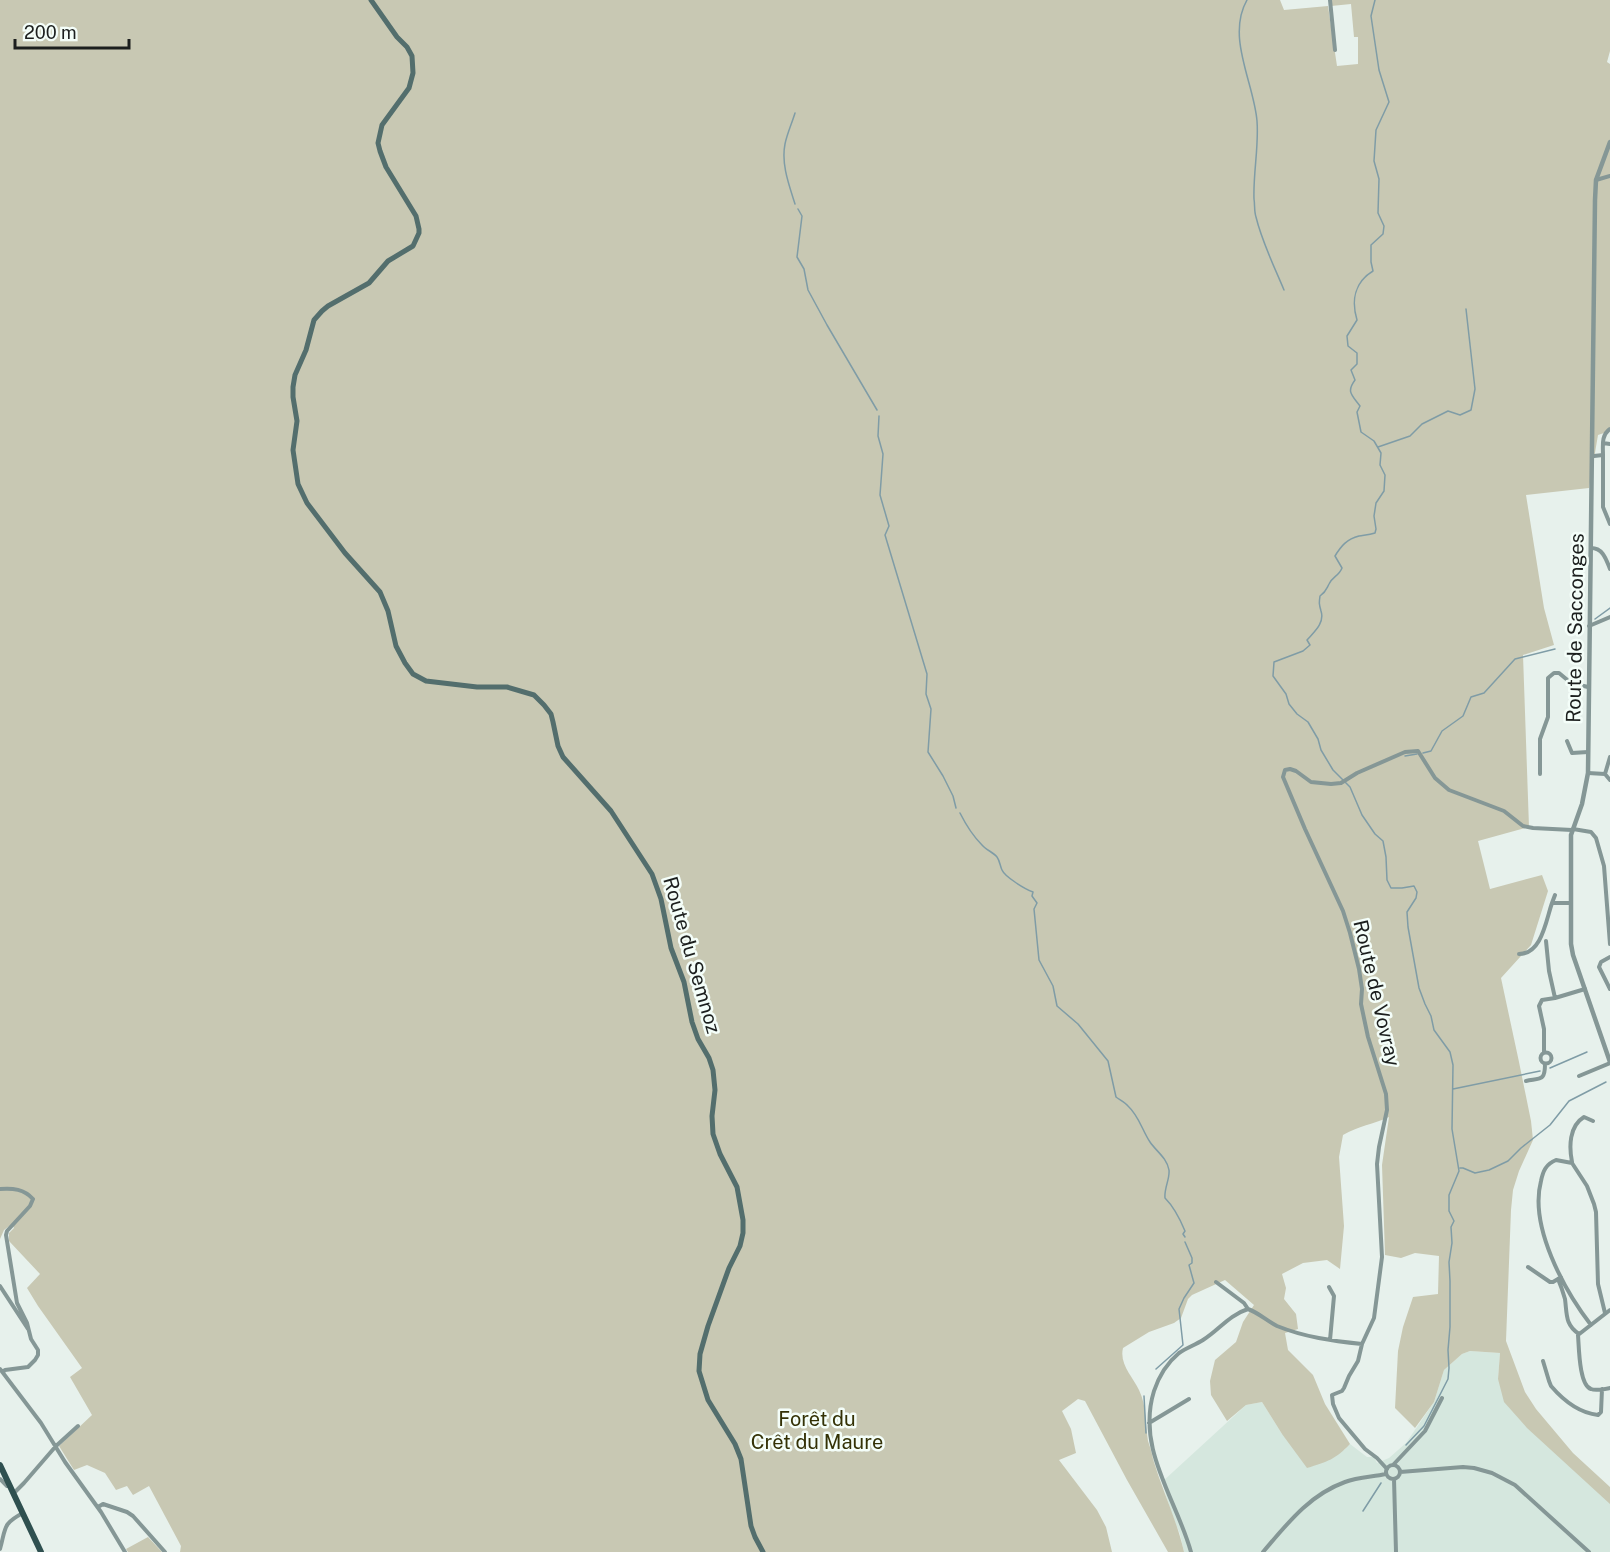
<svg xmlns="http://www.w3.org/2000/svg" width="1610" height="1552" viewBox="0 0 1610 1552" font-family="'Public Sans',sans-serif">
<rect width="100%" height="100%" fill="#e7f1ec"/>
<!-- built -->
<path fill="#d5e7de" d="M1470 1351 1500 1353 1498 1379 1610 1495V1552H1184L1180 1534 1171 1512 1162 1482 1246 1405 1262 1402 1282 1434 1344 1450 1350 1444 1367 1457H1374L1377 1463 1389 1458 1406 1443 1434 1402 1444 1370 1462 1354Z"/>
<!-- green -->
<path fill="#c8c8b3" d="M0 0H1280L1284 10 1328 6 1337 66 1358 64V37H1354L1351 4 1331 6V0H1610V51L1607 62 1610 64V431L1598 435 1589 488 1526 495 1544 608 1554 645 1523 655 1529 827 1478 841 1490 889 1542 875 1548 891 1531 945 1501 978 1519 1062 1531 1121 1533 1140 1519 1171 1513 1190 1511 1210 1506 1341 1525 1392 1536 1409 1573 1453 1610 1487V1504L1527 1428 1504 1402 1498 1379 1500 1353 1470 1351 1462 1354 1444 1370 1434 1402 1415 1428 1395 1408 1398 1351 1403 1327 1413 1297 1438 1294 1439 1256 1415 1253 1401 1258 1385 1255 1382 1165 1389 1117C1374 1124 1358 1126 1343 1135L1339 1157 1344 1226 1340 1269 1327 1260 1303 1263 1282 1274 1286 1288 1284 1299 1296 1314 1298 1329 1285 1333 1288 1350 1313 1375 1325 1404 1350 1444C1336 1459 1327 1462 1307 1468L1282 1434 1262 1402 1246 1405 1227 1421 1211 1395 1210 1381 1215 1360 1236 1342 1243 1322 1254 1305 1225 1280 1192 1295 1188 1299 1181 1318 1174 1323 1149 1332 1123 1348C1119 1364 1133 1377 1139 1390 1147 1407 1145 1423 1148 1441 1150 1447 1152 1453 1153 1459 1162 1490 1177 1520 1184 1552H1168L1127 1480 1085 1401 1078 1399 1062 1411 1071 1429 1076 1453 1059 1460 1097 1510 1106 1527 1112 1552H180L181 1546 149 1486 133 1495 127 1486 116 1490 105 1473 87 1465 74 1470 59 1446 92 1415 70 1377 82 1368 38 1306 27 1288 40 1274 9 1241V1233L14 1228 12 1224 4 1230 0 1239Z
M148 1537 162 1552H128L126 1549Z"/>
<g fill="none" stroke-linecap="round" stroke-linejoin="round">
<!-- stream -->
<path stroke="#7f9ca6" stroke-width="1.5" d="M1247 0C1226 37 1254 83 1257 121 1259 147 1253 173 1254 199 1255 205 1254 211 1256 217 1262 242 1274 266 1284 290
M1375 0 1371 16 1379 70 1389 102 1376 130 1374 161 1379 179 1378 213 1384 226 1383 234 1371 245V262L1373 271C1355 282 1351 300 1357 320L1347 336 1348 346 1357 353V364L1351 370 1355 380C1346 392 1352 395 1360 406L1357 412 1361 432 1374 441 1381 453 1380 465 1385 475 1384 491 1376 503 1374 516 1376 529 1375 533C1369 535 1365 535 1359 536 1347 539 1341 546 1335 556L1342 568C1339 576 1332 577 1329 584 1326 590 1326 592 1320 596 1319 603 1319 604 1321 611 1325 623 1314 632 1307 640L1310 645 1303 651 1274 662 1273 676 1286 694 1289 704 1297 714 1308 722 1318 739 1321 750 1333 770 1350 787 1362 815 1375 834 1383 841 1386 857 1387 880 1391 888H1402L1414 886 1417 892 1416 898 1407 912 1408 927 1419 988 1425 1004 1431 1016 1434 1030 1450 1052 1453 1065 1452 1129 1459 1171 1449 1195V1211L1454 1221 1451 1227 1452 1243 1449 1262 1450 1281V1327L1448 1350 1449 1368 1448 1379 1424 1426 1406 1445
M795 204C789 185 781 164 785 144 787 134 792 123 795 113
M798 209 802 216 797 257 804 269 808 290 827 325 877 410
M879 416 878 436 883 454 880 495 889 526 885 535 927 674 926 694 931 709 928 752 943 776 953 796 956 808
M1378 447 1410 436 1422 424 1448 411 1460 415 1471 410 1475 389 1466 309
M1595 619 1610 608
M1423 753 1431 751 1442 731 1463 716 1471 697 1484 693 1515 659 1555 649
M1405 756 1417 754
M960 813C966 825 973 836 982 845 986 850 993 852 997 857 1000 861 1000 866 1002 870 1005 877 1025 889 1033 892L1032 896 1037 903 1034 909 1039 960 1053 986 1057 1006 1078 1024 1108 1061 1116 1097C1120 1100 1125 1102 1128 1106 1139 1116 1142 1130 1150 1142 1156 1151 1167 1158 1169 1170 1170 1179 1164 1188 1165 1198 1174 1207 1180 1219 1185 1231L1183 1234 1185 1237
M1550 1068 1587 1052
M1453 1089 1540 1071
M1460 1168H1463L1475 1173 1489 1170 1508 1161 1521 1148 1550 1125 1569 1101 1606 1082
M1156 1369 1183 1345 1179 1309 1184 1298 1194 1283 1189 1265 1192 1263V1258L1185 1242
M1144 1396 1146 1433
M1363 1511 1381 1483"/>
<!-- minor -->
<path stroke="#859796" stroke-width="4" d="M1330 0 1335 50
M1596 180 1610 176
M1603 443 1610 444
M1603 455V507L1610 524
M1594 456 1603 455C1603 446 1601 435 1610 429
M1591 548C1603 548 1606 559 1610 569
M1589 626 1610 617
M1567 741 1572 753 1588 752
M1588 773 1605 774 1610 780
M1540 774V739L1548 717V678L1554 673H1559L1571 683 1588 687
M1605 774 1610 757
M1573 829 1591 832 1596 838 1604 866 1610 944
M1552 903 1555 895
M1546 941 1549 971 1555 998 1585 989
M1519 954C1542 954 1546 920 1552 903H1570
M1610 957 1601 962 1599 967 1610 989
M1544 1052V1029L1539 1006 1542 1000 1555 998
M1540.5 1058a5.5 5.5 0 1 1 11 0a5.5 5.5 0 1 1-11 0Z
M1579 1076 1610 1063
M1526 1081C1541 1078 1545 1081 1545 1064
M1572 1162C1569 1147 1569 1126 1584 1117L1593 1121
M0 1189C13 1188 24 1189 33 1199L30 1206 7 1231 6 1235 17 1303 27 1323 31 1339 38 1350V1355L35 1360 28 1367 5 1370 3 1372
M1528 1267 1550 1282H1553L1558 1279
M1561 1277 1558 1279C1561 1286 1563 1292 1565 1299 1567 1314 1565 1325 1579 1334
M1216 1282 1244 1303 1248 1309
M0 1286 28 1329
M1329 1287 1334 1296 1330 1340
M1610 1310 1578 1335C1579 1347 1579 1385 1591 1389 1596 1391 1605 1389 1610 1388
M1591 1325C1564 1290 1529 1226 1541 1181 1543 1171 1546 1164 1556 1160L1572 1163 1587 1186 1594 1204 1596 1212 1598 1284 1605 1313
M1362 1344 1358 1361 1349 1376 1344 1388 1342 1391 1332 1395 1333 1404 1339 1418 1365 1449 1377 1458 1387 1469
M1543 1361 1549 1381 1551 1386C1563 1400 1580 1413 1598 1415L1601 1412 1602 1389
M0 1369 41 1423 65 1462 101 1512 125 1552
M1149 1423 1189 1399
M1386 1472a7 7 0 1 1 14 0a7 7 0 1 1-14 0Z
M1393 1465 1425 1431 1442 1398
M1400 1472 1463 1467 1474 1468 1492 1473 1515 1485 1589 1552
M0 1479 7 1486H9
M1394 1479 1396 1552
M14 1493 24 1483 56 1446 78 1426
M98 1507 103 1504 127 1512 133 1516 165 1552
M0 1549C6 1528 2 1524 23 1513
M1191 1552C1176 1498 1136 1449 1154 1391 1159 1376 1167 1363 1179 1353 1186 1348 1195 1345 1203 1340 1219 1330 1229 1315 1248 1309 1259 1313 1267 1321 1277 1326 1304 1337 1333 1341 1362 1344L1374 1318 1382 1257 1377 1164 1379 1147 1387 1110 1386 1094 1368 1037 1361 1004 1362 989 1359 969 1350 933 1343 911 1305 829 1283 777 1285 770 1290 769 1296 771 1311 782 1331 784 1341 783 1357 773 1405 752 1418 751 1435 778 1449 790 1504 811 1523 826 1533 828 1572 830
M1263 1552C1287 1524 1309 1495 1345 1482 1358 1477 1372 1477 1386 1474"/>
<!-- tertiary -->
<path stroke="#859796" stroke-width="4.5" d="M1610 142 1596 180 1595 200 1588 773 1582 804 1571 835V944L1573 955 1610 1062"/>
<!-- secondary -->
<path stroke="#536e6d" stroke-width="5" d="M371 0 397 37 407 47 412 56 413 73 409 88 382 125 378 143 380 151 386 167 416 216 419 229V233L413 246 388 261 369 283 328 306 322 311 314 320 306 350 295 375 293 387V397L297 421 293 450 298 484 307 503 345 553 380 592 388 611 396 646 405 663 413 674 426 681 477 687H507L534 695 544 705 551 714 553 722 558 746 563 757 611 811 652 874 661 899 671 948 684 982 692 1022 698 1039 709 1058 713 1070 715 1090 712 1116 713 1134 720 1154 737 1187 743 1220V1233L740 1246 729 1268 708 1326 700 1354 699 1371 708 1400 735 1444 741 1459 751 1526 755 1537 763 1552"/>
<!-- primary -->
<path stroke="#2f5050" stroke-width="6" d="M0 1465 41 1552"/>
</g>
<g text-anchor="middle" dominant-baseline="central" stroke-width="5" stroke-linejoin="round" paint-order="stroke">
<!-- street labels -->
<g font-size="20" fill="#1c1f1e" stroke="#f4fef9">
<text transform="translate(1575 628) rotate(-89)">Route de Sacconges</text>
<text transform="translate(692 955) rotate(74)">Route du Semnoz</text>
<text transform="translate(1377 993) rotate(77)">Route de Vovray</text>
</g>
<!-- park labels -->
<g font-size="20" fill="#333105" stroke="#f4fef9">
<text x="817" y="1419">Forêt du<tspan x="817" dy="23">Crêt du Maure</tspan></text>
</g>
</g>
<!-- scale -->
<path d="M15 39v9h114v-9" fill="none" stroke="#1c1f1e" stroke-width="3"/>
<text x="24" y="39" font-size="18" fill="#1c1f1e" stroke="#f4fef9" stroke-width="4.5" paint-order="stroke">200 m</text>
</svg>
